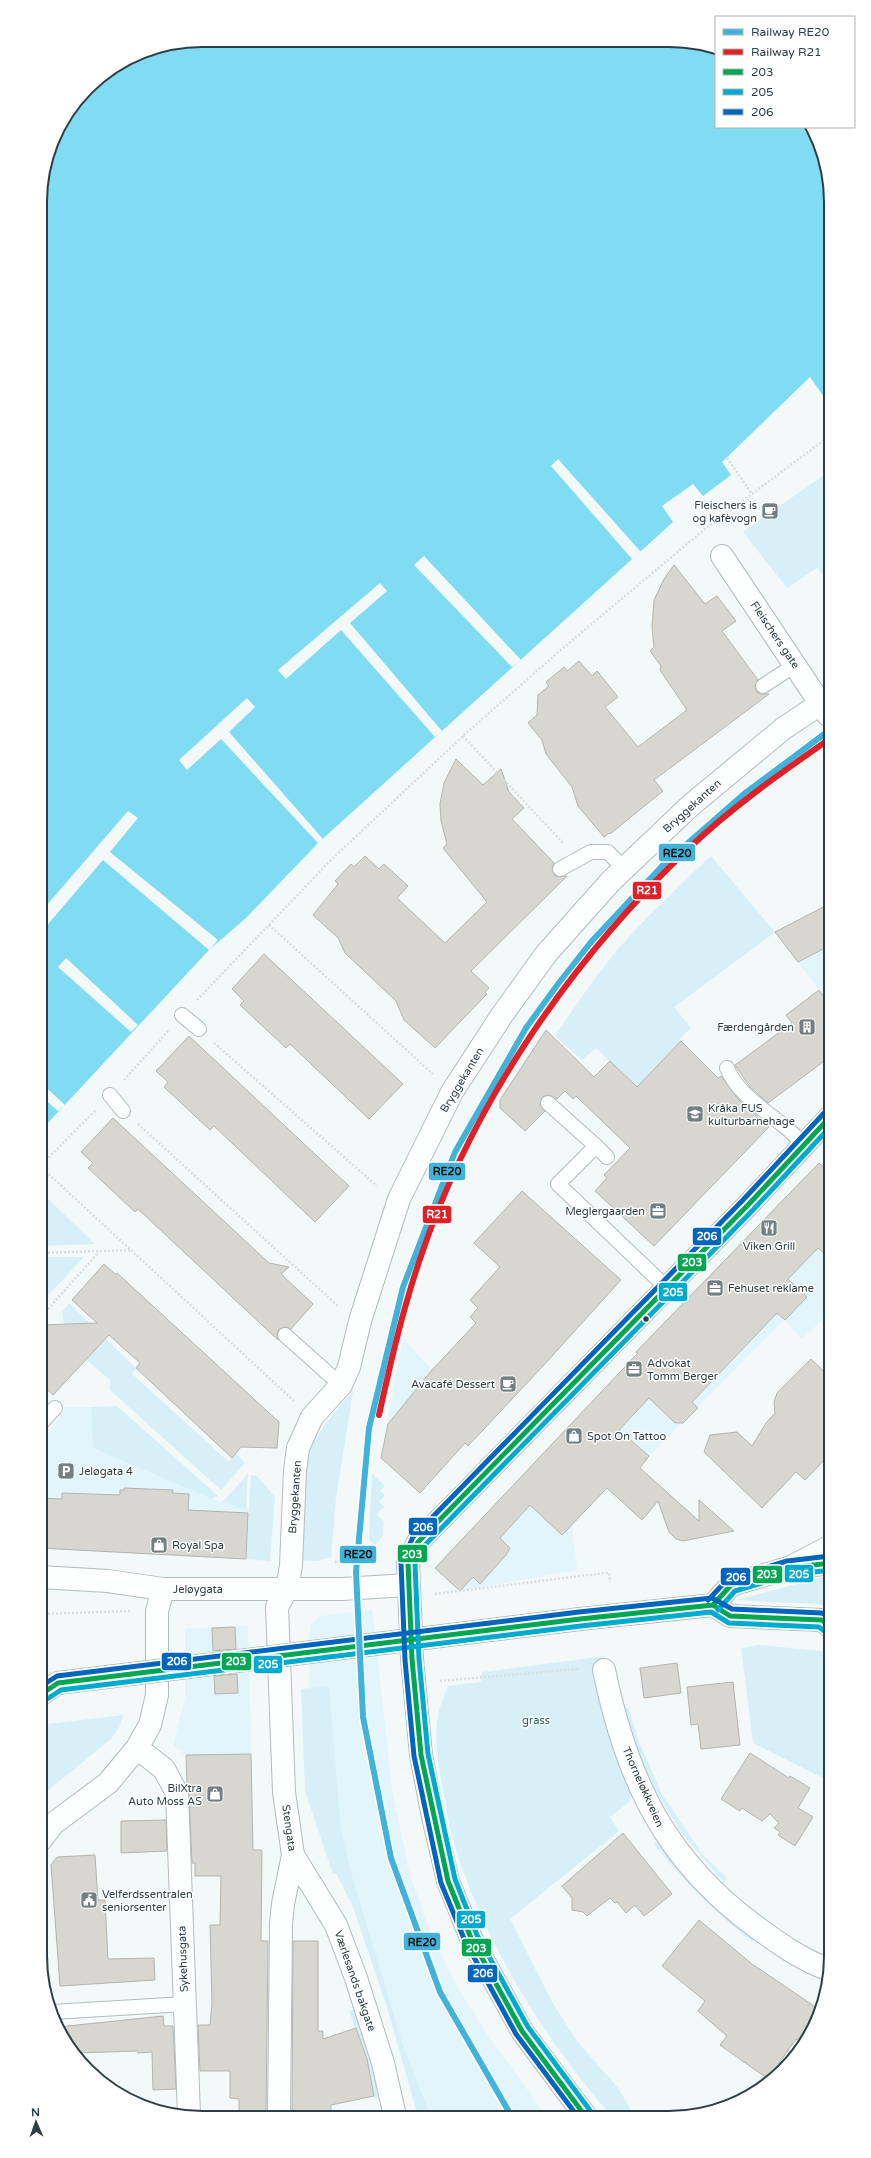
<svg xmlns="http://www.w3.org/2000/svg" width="871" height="2158" viewBox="0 0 871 2158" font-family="'Varela Round',sans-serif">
<rect width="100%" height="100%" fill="#f3f8f8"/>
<!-- built -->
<path fill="#e2f5fb" d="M831 945V1006L798 962Z
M831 1159V1311L802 1339 784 1320 649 1456 640 1468 667 1492 642 1520 607 1488 572 1525 577 1570 460 1591 435 1568 637 1354 636 1352 775 1207 819 1163Z
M403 1339 432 1370 468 1446 464 1443 420 1493 381 1457Z
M66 1407H91L93 1448 212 1499 249 1509 246 1559 40 1549V1440L53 1427Z
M372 1610 393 1795 411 1879 436 1945 458 1988 487 2034 547 2117 418 2116 398 2040 353 1907 311 1706 308 1648 311 1625 321 1616Z
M248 1625 253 1834 189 1833 186 1756 173 1745 185 1697V1629Z"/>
<!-- green -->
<path fill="#d7f0f7" d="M831 470V583L817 568 787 588 743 532Z
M711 856 775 932 674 1007 691 1028 679 1039 681 1041 637 1087 596 1048 582 1060 555 1036C575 1006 595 977 618 949 647 916 679 886 711 856Z
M42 1193 95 1244 40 1246V1195Z
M40 1257H84L40 1304Z
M69 1303 136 1368 132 1374 229 1462 236 1454 245 1463 221 1490 110 1390V1380C86 1359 66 1345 62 1312Z
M353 1391 336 1498 331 1557 316 1561 301 1560 308 1458C316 1431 335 1412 353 1391Z
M117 1406 218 1496 212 1499 93 1448 91 1407Z
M372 1473 385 1486 380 1491 385 1496 379 1502 384 1507 377 1514 384 1522 383 1536 375 1545 369 1539Z
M248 1474 246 1509 222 1502Z
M251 1475 257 1476 275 1497 270 1561 246 1559Z
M831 1575V1605L736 1600Z
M759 1645 831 1652V1782L753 1743 741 1648Z
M606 1656 595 1666 599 1698 610 1731 634 1790 629 1802 610 1817 619 1831 510 1919 552 2002 577 2041 618 2088 631 2110 639 2118H613C543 2037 485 1945 454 1843 449 1829 448 1815 445 1801 440 1772 432 1741 439 1711 441 1703 445 1694 448 1686L481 1682 482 1672Z
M329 1686 341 1830 352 1876 403 2045 431 2117 418 2116 386 2004 353 1907 336 1873 333 1874 305 1791 301 1689Z
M628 1707 639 1742 662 1794 702 1854 727 1878 724 1883 681 1832 658 1795 648 1777 623 1709Z
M123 1715 119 1728 111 1739 40 1797V1725Z
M659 1840 756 1937 752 1942C713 1910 686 1884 654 1844Z
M355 2010 380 2097 375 2099 363 2048 349 2011Z"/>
<!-- water -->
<path fill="#80dcf2" d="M202 40 700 43 716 48V127H812L826 161 831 202V407L810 377 722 462 731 475 703 496 693 484 662 506 673 522 318 843 246 918 209 950 46 1125 43 1139 40 1143V192L57 130 95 80 140 52Z"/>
<!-- pier -->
<path fill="#f3f8f8" d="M558 459 641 552 632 559 551 466Z
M424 556 521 660 512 667 414 565Z
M380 583 387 591 350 623 442 731 435 737 341 630 286 679 278 670Z
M247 698 255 707 229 732 323 839 318 843 221 739 187 770 179 760Z
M128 811 138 818 110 852 218 940 209 950 103 860 43 930 40 928V913Z
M66 958 138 1025 131 1032 58 967Z
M40 1082 65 1105 58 1111 40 1095Z"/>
<!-- building -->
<path fill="#d8d6d0" stroke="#b5b4af" d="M674 565 705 604 717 596 736 621 722 631 758 680 755 686 756 691 760 694H769L654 780 663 791 610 834 609 833 604 837 578 806 572 787 546 754 542 740 528 723 537 715 538 695 549 686 546 682 564 667 567 671 579 661 592 676 597 671 618 697 605 707 638 747 687 710 660 670 661 666 650 651 654 647 652 627 654 600 664 579Z
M456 759 483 785 501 769 509 792 524 808 512 819 554 863 552 869 555 876H567L471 971 489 988 485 992 487 994 435 1048 404 1020 396 1001 345 953 338 938 313 915 338 884 335 881 351 864 354 867 365 856 379 869 384 864 408 886 397 898 445 943 487 902 443 848 447 844 441 821 440 804 444 783Z
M831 903V945L798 962 775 932Z
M264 954 403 1084 369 1119 290 1044 286 1048 240 1005 244 1001 232 989Z
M819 990 831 1006V1056L768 1103 750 1087 735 1065 792 1023 786 1015Z
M546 1030 594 1077 610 1061 637 1087 681 1041 718 1078 721 1076 738 1099 769 1127 654 1246 595 1191 607 1178 604 1175 630 1148 576 1096 573 1099 565 1091 557 1099 549 1095 542 1097 540 1105 545 1111 525 1131 500 1108V1100Z
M189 1036 349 1186 315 1222 214 1126 210 1130 164 1087 168 1082 156 1071Z
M113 1118 269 1263 289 1267 281 1274 313 1304 291 1329 286 1327 279 1329 277 1334 278 1340 138 1209 135 1212 88 1168 93 1163 81 1152Z
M819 1163 831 1174V1259L818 1248 788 1279 807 1297 785 1320 777 1313 692 1402 698 1408 683 1423H675L649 1398 619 1430 649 1456 640 1468 699 1521V1500L734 1531 683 1541 676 1539 669 1532 658 1501 642 1520 607 1488 562 1535 530 1505 500 1538 510 1548 506 1555 480 1584 473 1577 460 1591 435 1568 638 1353 636 1352Z
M522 1191 621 1280 543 1366 468 1446 465 1443 420 1493 381 1458 388 1424 432 1370 476 1323 470 1317 478 1308 470 1300 500 1267 474 1243Z
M104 1264 116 1275 117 1273 279 1422 277 1448 241 1447 232 1458 136 1368 140 1363 109 1335 53 1395 40 1383V1325L97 1323 72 1300Z
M811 1359 831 1378V1453L805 1480 796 1472 762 1508 704 1452 710 1435 737 1432 752 1446 766 1423 775 1413 774 1402 777 1393Z
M124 1488 173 1490 172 1493 189 1494 188 1510 248 1513 246 1559 40 1548V1498L62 1499V1493L120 1495V1490H124Z
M235 1627 236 1649 213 1651 212 1628Z
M677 1663 681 1693 644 1698 640 1668Z
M237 1674 238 1693 215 1694 214 1676Z
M733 1682 740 1745 701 1749 698 1724 691 1725 687 1687Z
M750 1753 789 1778 790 1776 810 1788 798 1808 813 1817 795 1846 778 1835 780 1832 774 1828 779 1823 770 1814 762 1821 742 1808 740 1811 721 1799Z
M251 1754 253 1850H262L261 1941H268L266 2116 239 2115V2099L230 2098V2071H200L198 2025H210L212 2004 210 1925H220L221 1876H195V1863H192L189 1793 187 1786 186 1755Z
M166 1820 167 1851 121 1853V1821Z
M623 1833 672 1894 644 1916 635 1905 626 1913 617 1902 615 1903 610 1898 587 1916 583 1912 572 1910V1898L562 1886Z
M95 1855 98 1900H105L108 1959 154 1958 155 1980 60 1986 51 1865 57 1857Z
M699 1920 752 1964 820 2010 819 2018 803 2043 796 2039 768 2079 720 2045 727 2036 698 2011 705 2001 662 1966Z
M293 1941H318V2031H323V2039L356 2028 367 2059 374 2096 331 2105V2116H292Z
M163 2016 164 2026H173L176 2089 153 2090 152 2052 138 2053V2051L75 2053 62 2037 58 2027Z"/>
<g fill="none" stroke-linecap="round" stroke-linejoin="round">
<!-- lane casing -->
<g stroke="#b2bcbe" stroke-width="16">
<path id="lane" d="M763 686 795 665
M560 869 591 852H608L624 869
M182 1015 199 1029
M727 1068C738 1094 762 1108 783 1125 791 1131 797 1138 804 1145
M110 1095 123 1111
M548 1103 596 1146 558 1184 667 1288
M596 1146 607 1157
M285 1335 341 1385
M40 1424 55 1408
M52 2012 185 2004"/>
</g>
<!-- street casing -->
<g stroke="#b2bcbe" stroke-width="24">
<path id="street" d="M722 556 828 715
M40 1577 108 1581 163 1589H342L408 1585
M604 1670C627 1781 666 1862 759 1929 781 1945 804 1961 830 1970
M137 1748 164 1769 177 1793 189 2115
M40 1841 53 1824 108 1783 137 1748 150 1725 157 1695V1611L163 1589
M293 1855 336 1925 356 1978 383 2063 395 2116
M279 2116 281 1924 283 1904 293 1855 284 1792 277 1607 287 1589 291 1566 295 1471 298 1448 312 1417 341 1385 349 1367 360 1321 399 1199 452 1092 502 1015 546 954 611 881 691 805 784 728 831 697"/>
</g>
<!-- secondary casing -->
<g stroke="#b2bcbe" stroke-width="24">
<path id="secondary" d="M791 1567 831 1546
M586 2117 522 2031 471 1938 448 1881 433 1817 421 1755 412 1659 408 1563 418 1542 748 1205 831 1116"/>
</g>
<!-- highway casing -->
<g stroke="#b2bcbe" stroke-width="24">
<path id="highway" d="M713 1605 731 1585 788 1568 831 1563
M580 1619 713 1605 730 1616 822 1620 831 1627
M40 1695 58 1683"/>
</g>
<!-- path -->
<path stroke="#dbdede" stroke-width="2.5" stroke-dasharray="2 2" stroke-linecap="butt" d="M727 458 752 494
M463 736 563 843
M269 925 434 1075
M197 1000 332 859 463 736 563 648 705 529 831 435
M214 1043 377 1186
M124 1080 169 1030
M138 1124 339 1307
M40 1166 96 1110
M40 1166 294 1401
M40 1253 132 1250
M40 1318 99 1252
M335 1562 357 1558 378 1548
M435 1594 605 1573H609L610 1582
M40 1614 130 1611
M440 1681 578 1669"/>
<!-- lane -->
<use href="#lane" stroke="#fdfefe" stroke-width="14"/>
<!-- street -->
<use href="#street" stroke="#fdfefe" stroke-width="22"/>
<!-- secondary -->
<use href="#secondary" stroke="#fdfefe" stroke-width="22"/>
<!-- highway -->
<use href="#highway" stroke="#fdfefe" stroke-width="22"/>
<!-- highway-bridge casing -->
<g stroke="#b2bcbe" stroke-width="24" stroke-linecap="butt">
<path id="highway-bridge" d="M58 1683 580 1619"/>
</g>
<!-- highway-bridge -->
<use href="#highway-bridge" stroke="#fdfefe" stroke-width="22"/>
<!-- bus-1 casing -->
<g stroke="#fff" stroke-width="8">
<path id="bus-1" d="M713 1605 731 1585 788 1568 831 1563
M40 1695 58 1683 580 1619 713 1605 730 1616 822 1620 831 1627
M586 2117 522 2031 471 1938 448 1881 421 1755 412 1659 408 1563 418 1542 748 1205 831 1116"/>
</g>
<!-- bus-2 casing -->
<g stroke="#fff" stroke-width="8">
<path id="bus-2" d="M718 1610 735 1591 789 1575 831 1570
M44 1701 61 1690 581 1626 711 1612 729 1623 819 1627 827 1633
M592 2113 528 2027 477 1935 455 1879 428 1754 419 1659 415 1564 424 1546 753 1210 831 1126"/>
</g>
<!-- bus-3 casing -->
<g stroke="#fff" stroke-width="8">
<path id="bus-3" d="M708 1600 728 1579 787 1561 830 1556
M40 1687 57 1676 579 1612 712 1598 732 1609 822 1613 831 1618
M578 2117 516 2034 465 1941 441 1883 414 1756 405 1660 401 1563 413 1537 743 1200 826 1111"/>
</g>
<!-- bus-1 -->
<use href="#bus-1" stroke="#00a651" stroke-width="5"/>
<!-- bus-2 -->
<use href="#bus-2" stroke="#00a9ce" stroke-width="5"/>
<!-- bus-3 -->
<use href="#bus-3" stroke="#0065bd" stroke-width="5"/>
<!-- rail-1 casing -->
<g stroke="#fff" stroke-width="9">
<path id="rail-1" d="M512 2117 440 1992 391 1858 363 1717 356 1572 369 1428 403 1287 455 1152 526 1028 558 984 591 942 664 864 744 794 831 729"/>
</g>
<!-- rail-2 casing -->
<g stroke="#fff" stroke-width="9">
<path id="rail-2" d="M379 1415C391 1361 403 1308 421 1256 473 1102 571 960 688 849 732 807 782 772 831 738"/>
</g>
<!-- rail-1 -->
<use href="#rail-1" stroke="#41b3da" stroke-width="6"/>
<!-- rail-2 -->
<use href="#rail-2" stroke="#df2027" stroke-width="6"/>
</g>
<!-- icons -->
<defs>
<g id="cafe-square" transform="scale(0.9)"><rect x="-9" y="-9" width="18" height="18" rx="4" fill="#728083" stroke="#fff"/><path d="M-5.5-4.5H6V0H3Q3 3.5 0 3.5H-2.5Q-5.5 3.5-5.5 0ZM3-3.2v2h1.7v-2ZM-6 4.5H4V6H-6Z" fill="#fff"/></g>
<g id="building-square" transform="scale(0.9)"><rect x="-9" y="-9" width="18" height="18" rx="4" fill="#728083" stroke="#fff"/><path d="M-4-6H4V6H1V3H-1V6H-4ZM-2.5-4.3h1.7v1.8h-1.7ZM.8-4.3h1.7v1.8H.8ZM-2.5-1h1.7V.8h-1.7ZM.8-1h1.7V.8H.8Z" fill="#fff"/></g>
<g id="school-square" transform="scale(0.9)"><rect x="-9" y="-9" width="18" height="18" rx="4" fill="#728083" stroke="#fff"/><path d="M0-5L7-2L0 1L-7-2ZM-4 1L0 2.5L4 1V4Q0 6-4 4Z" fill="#fff"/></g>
<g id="office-square" transform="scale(0.9)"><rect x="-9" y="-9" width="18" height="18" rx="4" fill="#728083" stroke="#fff"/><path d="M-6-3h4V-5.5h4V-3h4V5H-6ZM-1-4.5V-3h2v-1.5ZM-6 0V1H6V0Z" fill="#fff"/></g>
<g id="restaurant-square" transform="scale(0.9)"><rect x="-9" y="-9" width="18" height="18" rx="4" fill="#728083" stroke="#fff"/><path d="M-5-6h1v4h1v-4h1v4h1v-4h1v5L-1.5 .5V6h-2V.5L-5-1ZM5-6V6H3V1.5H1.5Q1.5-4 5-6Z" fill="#fff"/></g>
<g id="shop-square" transform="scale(0.9)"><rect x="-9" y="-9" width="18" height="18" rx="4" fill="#728083" stroke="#fff"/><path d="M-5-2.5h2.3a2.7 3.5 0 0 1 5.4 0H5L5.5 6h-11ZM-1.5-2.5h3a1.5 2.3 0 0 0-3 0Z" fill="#fff"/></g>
<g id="parking-square" transform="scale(0.9)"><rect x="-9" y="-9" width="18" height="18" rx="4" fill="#728083" stroke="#fff"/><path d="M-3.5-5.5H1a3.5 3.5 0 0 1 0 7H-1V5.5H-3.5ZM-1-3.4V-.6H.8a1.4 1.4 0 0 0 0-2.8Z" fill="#fff"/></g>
<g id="civic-square" transform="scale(0.9)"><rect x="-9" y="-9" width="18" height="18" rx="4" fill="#728083" stroke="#fff"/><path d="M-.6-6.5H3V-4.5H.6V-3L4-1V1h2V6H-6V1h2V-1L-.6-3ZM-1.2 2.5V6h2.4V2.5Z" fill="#fff"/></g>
</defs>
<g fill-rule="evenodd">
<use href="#cafe-square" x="770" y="511"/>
<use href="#building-square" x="807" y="1027"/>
<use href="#school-square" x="695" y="1114"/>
<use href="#office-square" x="658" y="1211"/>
<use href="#restaurant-square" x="769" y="1228"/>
<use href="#office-square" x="715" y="1288"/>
<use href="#office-square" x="634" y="1369"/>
<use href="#cafe-square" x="508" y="1384"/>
<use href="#shop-square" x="574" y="1436"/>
<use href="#parking-square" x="66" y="1471"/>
<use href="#shop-square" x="159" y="1545"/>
<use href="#shop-square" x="215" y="1794"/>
<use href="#civic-square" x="89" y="1900"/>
</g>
<!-- markers -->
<circle fill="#2d3f44" stroke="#fff" stroke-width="1.5" cx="646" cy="1319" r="3.5"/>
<g text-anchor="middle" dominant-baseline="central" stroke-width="3" stroke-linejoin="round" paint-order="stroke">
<!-- poi labels -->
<g font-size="11" fill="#2d3f44" stroke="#fff" text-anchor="start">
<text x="757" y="505" text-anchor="end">Fleischers is<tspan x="757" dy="13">og kafèvogn</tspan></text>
<text x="794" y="1027" text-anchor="end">Færdengården</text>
<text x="708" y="1108">Kråka FUS<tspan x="708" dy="13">kulturbarnehage</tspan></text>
<text x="645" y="1211" text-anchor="end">Meglergaarden</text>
<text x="769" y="1246" text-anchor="middle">Viken Grill</text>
<text x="728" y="1288">Fehuset reklame</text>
<text x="647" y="1363">Advokat<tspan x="647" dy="13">Tomm Berger</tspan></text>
<text x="495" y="1384" text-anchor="end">Avacafé Dessert</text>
<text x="587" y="1436">Spot On Tattoo</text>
<text x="79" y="1471">Jeløgata 4</text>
<text x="172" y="1545">Royal Spa</text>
<text x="202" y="1788" text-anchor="end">BilXtra<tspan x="202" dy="13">Auto Moss AS</tspan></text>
<text x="102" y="1894">Velferdssentralen<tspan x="102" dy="13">seniorsenter</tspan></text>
</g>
<!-- street labels -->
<g font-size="11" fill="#2d3f44" stroke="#fff">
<text transform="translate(775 635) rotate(56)">Fleischers gate</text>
<text transform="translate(692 806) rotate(-42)">Bryggekanten</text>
<text transform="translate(462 1080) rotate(-59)">Bryggekanten</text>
<text transform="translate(295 1497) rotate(-86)">Bryggekanten</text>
<text x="198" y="1589">Jeløygata</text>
<text transform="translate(643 1787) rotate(66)">Thorneløkkveien</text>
<text transform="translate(289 1828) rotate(82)">Stengata</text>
<text transform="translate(183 1959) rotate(-92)">Sykehusgata</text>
<text transform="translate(355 1981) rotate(71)">Værlesands bakgate</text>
</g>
<!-- park labels -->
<g font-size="11" fill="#2b606d" stroke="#fff">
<text x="536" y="1720">grass</text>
</g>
</g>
<!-- crop -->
<path d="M0 0H871V2158H0ZM202 47H669A155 155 0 0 1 824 202V1956A155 155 0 0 1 669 2111H202A155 155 0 0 1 47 1956V202A155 155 0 0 1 202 47Z" fill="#fff" fill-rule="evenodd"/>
<path fill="none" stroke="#2d3f44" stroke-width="2" d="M202 47H669A155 155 0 0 1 824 202V1956A155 155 0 0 1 669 2111H202A155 155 0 0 1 47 1956V202A155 155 0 0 1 202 47Z"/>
<g stroke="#fff" stroke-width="1.5">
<rect x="658" y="843" width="38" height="19" rx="4" fill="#41b3da"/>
<rect x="632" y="881" width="30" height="19" rx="4" fill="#df2027"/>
<rect x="428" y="1162" width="38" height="19" rx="4" fill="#41b3da"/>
<rect x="422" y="1205" width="30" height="19" rx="4" fill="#df2027"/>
<rect x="692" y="1227" width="30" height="19" rx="4" fill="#0065bd"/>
<rect x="677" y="1253" width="30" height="19" rx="4" fill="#00a651"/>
<rect x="658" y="1282" width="30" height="20" rx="4" fill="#00a9ce"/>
<rect x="408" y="1517" width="30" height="19" rx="4" fill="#0065bd"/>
<rect x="397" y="1544" width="31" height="19" rx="4" fill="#00a651"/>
<rect x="339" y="1545" width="38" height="19" rx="4" fill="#41b3da"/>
<rect x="784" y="1564" width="30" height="19" rx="4" fill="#00a9ce"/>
<rect x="752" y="1565" width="31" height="19" rx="4" fill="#00a651"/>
<rect x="720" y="1567" width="31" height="19" rx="4" fill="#0065bd"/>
<rect x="221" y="1652" width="31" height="19" rx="4" fill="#00a651"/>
<rect x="161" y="1652" width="31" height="19" rx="4" fill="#0065bd"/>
<rect x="253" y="1655" width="30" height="19" rx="4" fill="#00a9ce"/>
<rect x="456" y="1910" width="30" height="19" rx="4" fill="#00a9ce"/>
<rect x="403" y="1932" width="38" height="19" rx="4" fill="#41b3da"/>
<rect x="461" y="1938" width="31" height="19" rx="4" fill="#00a651"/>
<rect x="467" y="1964" width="31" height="19" rx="4" fill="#0065bd"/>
</g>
<g font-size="11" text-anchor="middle" font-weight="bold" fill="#fff">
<text x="647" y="894">R21</text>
<text x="437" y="1218">R21</text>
<text x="707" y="1240">206</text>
<text x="692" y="1266">203</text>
<text x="673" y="1296">205</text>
<text x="423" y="1531">206</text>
<text x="412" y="1558">203</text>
<text x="799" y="1578">205</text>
<text x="767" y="1578">203</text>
<text x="736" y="1581">206</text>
<text x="236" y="1665">203</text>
<text x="177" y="1665">206</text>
<text x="268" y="1668">205</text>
<text x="471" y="1923">205</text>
<text x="476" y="1952">203</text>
<text x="483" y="1977">206</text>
</g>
<g font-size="11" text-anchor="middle" font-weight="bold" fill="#111">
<text x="677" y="857">RE20</text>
<text x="447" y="1175">RE20</text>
<text x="358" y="1558">RE20</text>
<text x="422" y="1946">RE20</text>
</g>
<!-- legend -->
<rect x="715" y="16" width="140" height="112" fill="#ffffff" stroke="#abb2b4"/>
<rect x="723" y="29" width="20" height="6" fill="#41b3da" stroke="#abb2b4"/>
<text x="751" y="36" font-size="12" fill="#2d3f44">Railway RE20</text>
<rect x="723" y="49" width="20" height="6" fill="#df2027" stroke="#abb2b4"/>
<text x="751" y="56" font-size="12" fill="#2d3f44">Railway R21</text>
<rect x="723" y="69" width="20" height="6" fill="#00a651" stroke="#abb2b4"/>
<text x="751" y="76" font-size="12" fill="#2d3f44">203</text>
<rect x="723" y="89" width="20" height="6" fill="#00a9ce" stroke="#abb2b4"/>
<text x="751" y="96" font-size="12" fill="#2d3f44">205</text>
<rect x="723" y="109" width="20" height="6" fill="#0065bd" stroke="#abb2b4"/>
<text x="751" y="116" font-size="12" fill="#2d3f44">206</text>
<!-- north arrow -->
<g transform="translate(36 2122) rotate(358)" stroke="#ffffff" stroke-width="3" paint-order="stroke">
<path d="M0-3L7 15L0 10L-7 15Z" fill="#2d3f44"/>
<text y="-6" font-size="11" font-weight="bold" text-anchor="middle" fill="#2d3f44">N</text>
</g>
</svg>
